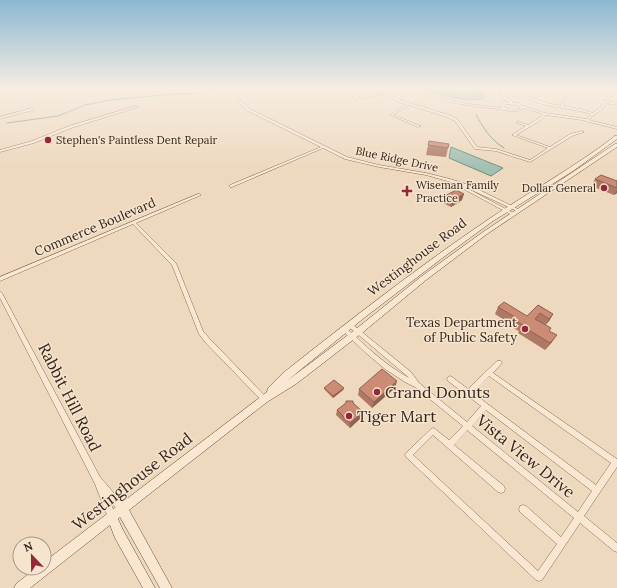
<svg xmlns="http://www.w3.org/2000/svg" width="617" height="588" viewBox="0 0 617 588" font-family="Lora,serif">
<rect width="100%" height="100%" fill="#eed8be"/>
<!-- water -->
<path fill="#a2bfb2" stroke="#698d7e" d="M425 88H477L485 97C474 105 437 94 425 88Z
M451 147 503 168 491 176 449 158Z"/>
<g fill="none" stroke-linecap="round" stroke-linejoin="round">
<!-- stream -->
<path stroke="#698d7e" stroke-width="1" d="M476 114C482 127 491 140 504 148
M7 123 58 116 85 105 110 100 174 94H192L222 88"/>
<!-- minor casing -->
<g stroke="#866957" stroke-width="1">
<path id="minor" d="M343 88H345L358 97 383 93 378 88H380L389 94 394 97 419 91 412 88H414L439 97 468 104 502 108 500 106 504 102 510 103 503 98 502 95H500V94L501 93 499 88H501L504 93 523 95 527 92 526 88H528L529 92 525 96 547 103 561 106V103L567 95 566 88H568L569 95 563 103 564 106 580 109 593 113 601 107 608 96 611 92H617V94H613L607 101 617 103V105L606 103 603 109 595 114V115L592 116 589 120 617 127V129L582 120 546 115 541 120 516 135 550 147 570 134 582 131 584 132 572 136 530 162 496 151 475 149 455 121 447 117 409 105 393 115 421 126 418 127 390 115 407 104 401 103 385 94 356 99ZM421 92C447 103 470 106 497 109 507 110 516 114 524 108L543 114 539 118 528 125 517 121V123L526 126 512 135 548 148 530 160 496 149 477 147 457 119 449 115 403 101 397 98ZM504 95 522 97 545 105 580 111 591 114 587 119 545 113 521 105 519 103H512V101L505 97ZM506 104 517 105 521 108C515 111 509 110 503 106Z
M234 92 243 103 250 109 347 157 379 165 426 173 450 179 469 185 520 210 519 211H517L463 186 515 214 513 215H512L458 186 457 185 458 184 426 175 379 167 345 159 323 148 232 187H230V185L321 147 248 111 241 105 233 93Z
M136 106 138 107 71 128 34 143 0 152V150L32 141 69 126Z
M32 108H33V110L0 119V117Z
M198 194H200L201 195 136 223 176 263 203 331 209 338 266 397 267 399 266 401 264 402 262 401 205 342 199 334 172 265 133 224 0 281V277Z
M0 291 2 293 100 477 125 506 126 509 125 512 122 513 119 512 109 499 116 517 115 520 112 521 109 520 95 484 0 298Z
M350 323 352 324 411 372 419 383 467 422 481 406 448 381 447 379 448 377 450 376 452 377 468 389 497 361H501L502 363 493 373 617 459V467L584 516 617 543V552L614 551 580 523 542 580 539 581 536 580 406 457 405 455 406 453 431 429 433 428 435 429 449 440 463 426 415 387 405 382 385 369 367 354 342 330 341 329 342 328H346C366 346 385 365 409 378L407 376 348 326 347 325 348 324ZM489 376 611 463 596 485 473 393ZM486 410 592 491 578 512 472 426ZM467 430 574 518 561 537 526 506 523 505 520 506 519 509 520 512 557 544 538 571 413 455 433 435 498 492 501 493 504 492 505 489 504 486 454 445Z"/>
</g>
<!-- secondary casing -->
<g stroke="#684a3a" stroke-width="1">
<path id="secondary" d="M615 136H617V139L573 171 493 221 441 259 364 318 288 380 356 329 422 276 483 232 615 144H617V147L487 234 426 280 362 333 296 384 267 402 129 510 172 588H160L120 517 118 519 123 530 155 588H143L115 538 110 525 30 588H14L16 584 36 568H44V562L267 392 268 388 283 373C350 320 418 267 489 219 531 191 575 167 615 136Z"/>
</g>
<!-- minor -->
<use href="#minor" fill="#f9e7d1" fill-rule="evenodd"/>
<!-- secondary -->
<use href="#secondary" fill="#f9e7d1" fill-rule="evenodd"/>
</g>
<!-- wall -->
<path fill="#af7864" d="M429 141 448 148 446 157 426 155Z
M595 179 617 181V193L614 195 591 186Z
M445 196 462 200 451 207 443 203Z
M538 305 553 314 549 321 545 325 549 331 552 342 545 350 518 333 519 331 509 326 510 324 495 314 498 307 527 316Z
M324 388H344L343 390 333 398 324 389Z
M395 388 372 408 358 395 359 389Z
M346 403H353L363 412 362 417 350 428 336 415 337 410Z"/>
<!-- shaded-wall -->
<path fill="#8f6151" d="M617 190V193L614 195Z
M464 194 462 200 451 207 453 200Z
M553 314 549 321 545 326 549 319Z
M557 335 552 342 545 350 550 343Z
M397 381 395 388 372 408 374 402Z
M344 388 343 390 333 398V396Z
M363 412 362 417 350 428V423Z"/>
<!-- building -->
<path fill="#cc8b74" stroke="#8f6151" d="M429 141 449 144 448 148 428 145Z
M601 175 617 181V188L595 179Z
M456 190 464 194 453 200 445 196Z
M504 302 527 316 538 305 553 314 549 319 540 313 535 319 551 328 549 331 557 335 550 343 522 326 523 325 513 319 515 317 498 307Z
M382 369 397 381 374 402 359 389Z
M334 380 344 388 333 396 324 388Z
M346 401H353V403L363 412 350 423 337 410 346 403Z"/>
<!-- sky -->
<linearGradient id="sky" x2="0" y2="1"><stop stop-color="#8cb8d2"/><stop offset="0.52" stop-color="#f7ede2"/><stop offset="1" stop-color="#f7ede2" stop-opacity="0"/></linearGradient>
<rect width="617" height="170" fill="url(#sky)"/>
<!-- markers -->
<g fill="#952739" stroke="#f5e4ce" stroke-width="1.5">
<circle cx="48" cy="140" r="4"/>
<circle cx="604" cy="188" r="4"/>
<path d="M405 185h4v4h4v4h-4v4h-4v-4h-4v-4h4z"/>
<circle cx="525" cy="329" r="4"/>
<circle cx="377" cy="392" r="4"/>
<circle cx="349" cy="416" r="4"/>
</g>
<g text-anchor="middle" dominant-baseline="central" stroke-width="3" stroke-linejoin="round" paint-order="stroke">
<!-- far-poi labels -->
<g font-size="11" fill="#35241c" stroke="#f5e4ce" text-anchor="start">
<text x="56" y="140">Stephen's Paintless Dent Repair</text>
<text x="416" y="185">Wiseman Family<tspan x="416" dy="13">Practice</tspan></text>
<text x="596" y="188" text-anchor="end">Dollar General</text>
</g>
<!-- far-street labels -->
<g font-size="11" fill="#35241c" stroke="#f5e4ce">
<text transform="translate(397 159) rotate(12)">Blue Ridge Drive</text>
</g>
<!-- street labels -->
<g font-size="13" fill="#35241c" stroke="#f5e4ce">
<text transform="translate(95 227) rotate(-23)">Commerce Boulevard</text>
<text transform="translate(417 257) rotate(-37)">Westinghouse Road</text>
</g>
<!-- poi labels -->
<g font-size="13" fill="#35241c" stroke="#f5e4ce" text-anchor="end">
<text x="517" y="322">Texas Department<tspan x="517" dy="15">of Public Safety</tspan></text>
</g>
<!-- near-poi labels -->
<g font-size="16" fill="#35241c" stroke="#f5e4ce" text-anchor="start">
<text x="385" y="392">Grand Donuts</text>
<text x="357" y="416">Tiger Mart</text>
</g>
<!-- near-street labels -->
<g font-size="16" fill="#35241c" stroke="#f5e4ce">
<text transform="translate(70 397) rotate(63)">Rabbit Hill Road</text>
<text transform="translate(526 456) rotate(39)">Vista View Drive</text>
<text transform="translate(132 481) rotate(-38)">Westinghouse Road</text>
</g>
</g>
<!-- north arrow -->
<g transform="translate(32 556) rotate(338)"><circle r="19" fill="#f5e4ce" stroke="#a89787"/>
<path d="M0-3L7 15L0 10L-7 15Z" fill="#952739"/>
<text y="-6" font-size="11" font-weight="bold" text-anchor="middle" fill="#35241c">N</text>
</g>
</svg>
